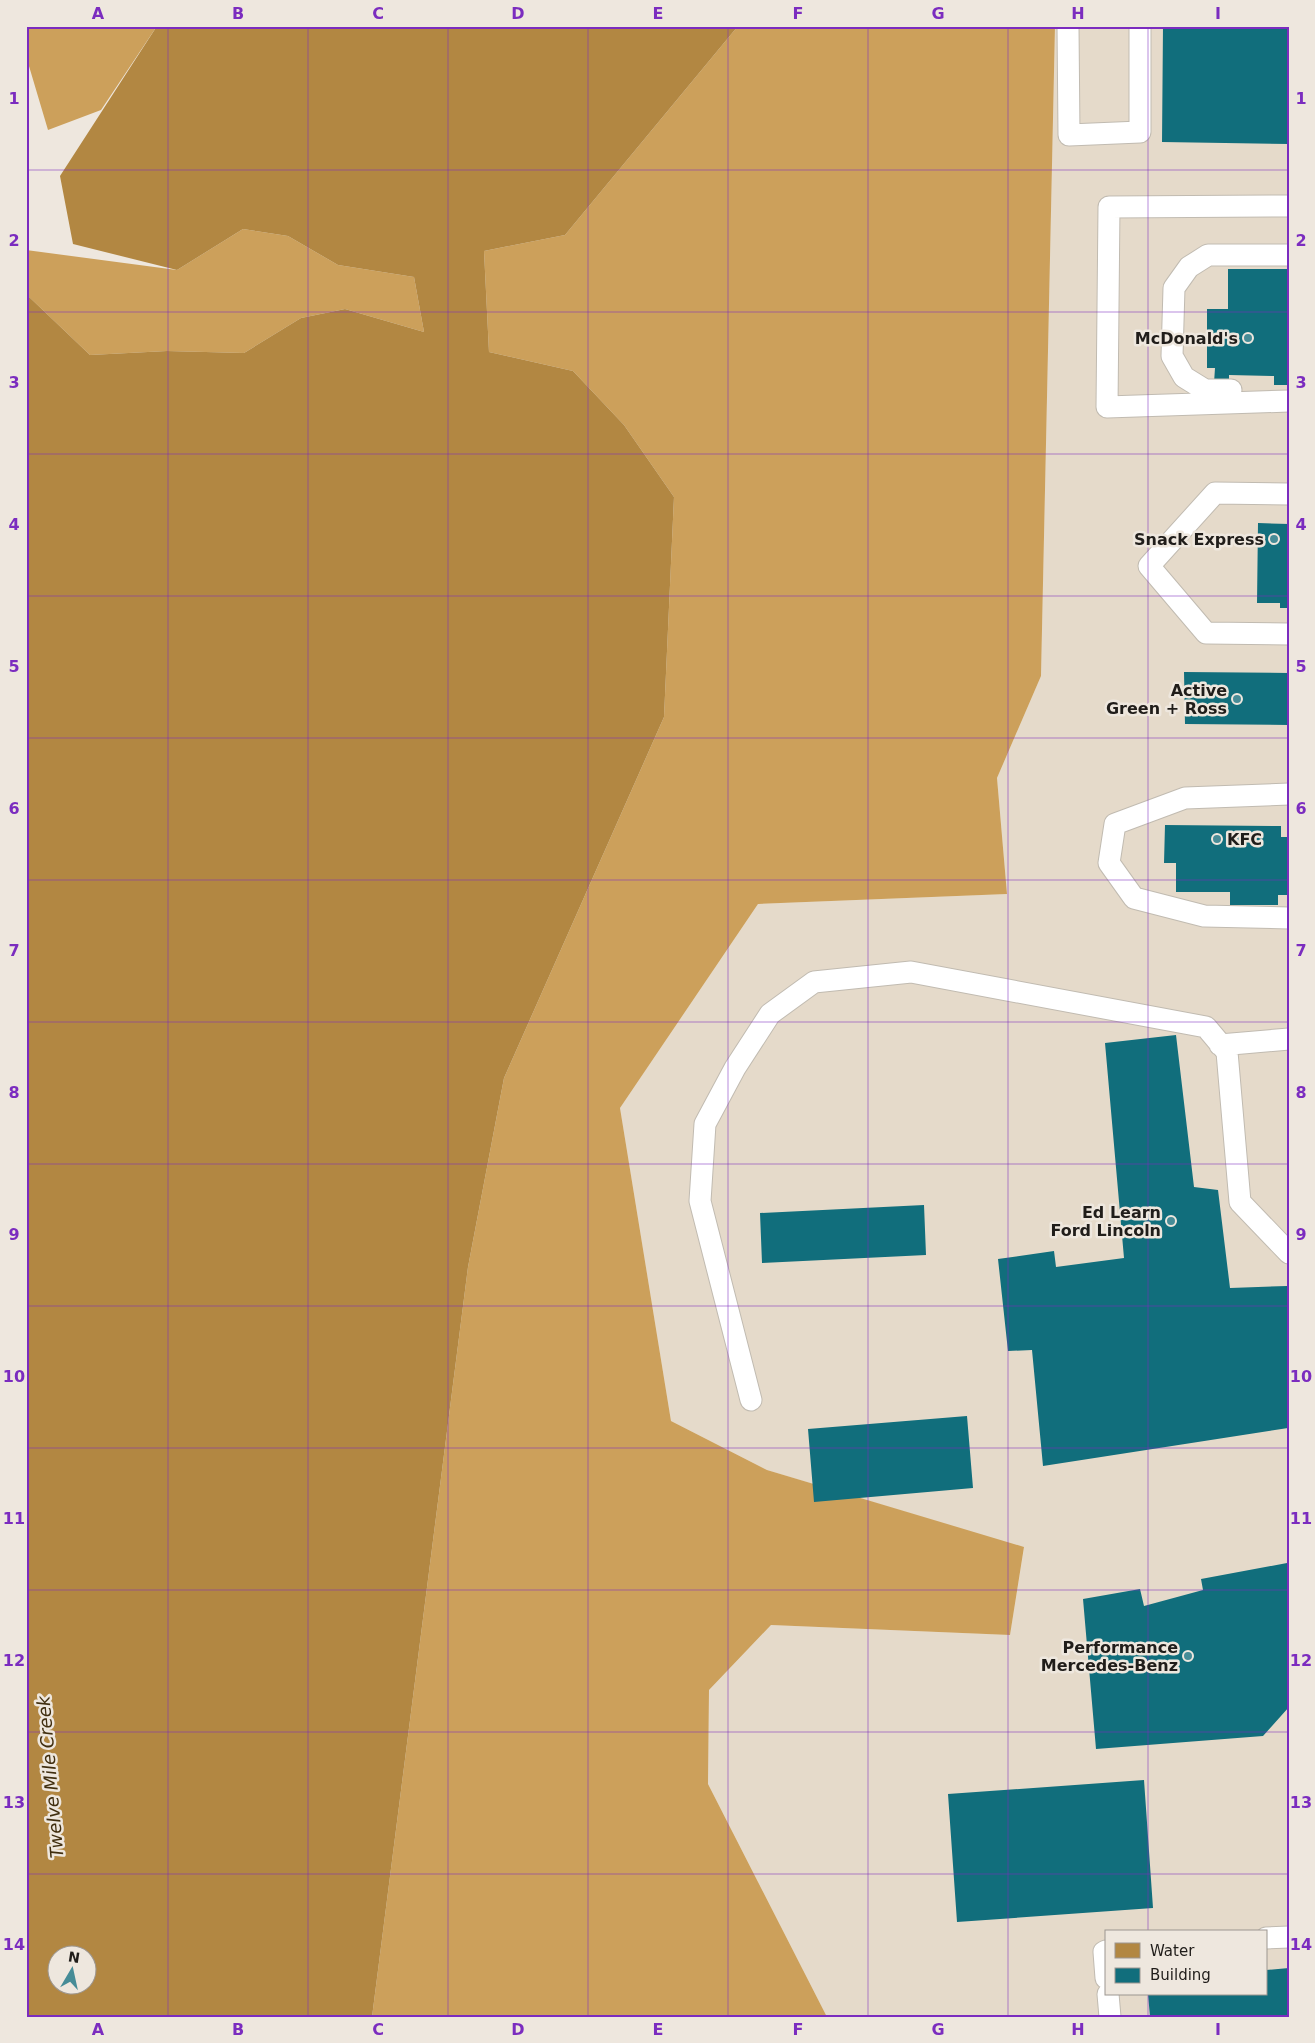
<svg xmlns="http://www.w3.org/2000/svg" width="1315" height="2043" viewBox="0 0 1315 2043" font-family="'DejaVu Sans',sans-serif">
<rect width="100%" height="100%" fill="#eee7de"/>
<!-- built -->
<path fill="#e5daca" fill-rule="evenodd" d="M1055 26H1289V2017H827L708 1784 709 1690 771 1625 1010 1635 1024 1548 767 1470 671 1421 620 1108 758 904 1007 894 997 778 1041 676ZM1106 1932H1266V1994H1106Z"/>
<!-- forest -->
<path fill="#cca05b" d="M26 26H157L101 110 48 130 26 56Z
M738 26H1055L1041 676 997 778 1007 894 758 904 620 1108 671 1421 767 1470 1024 1547 1010 1635 771 1625 709 1690 708 1784 827 2017H372L468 1267 504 1078 664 717 674 497 624 425 573 371 489 352 484 251 565 235Z
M243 229 288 236 338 265 414 277 424 332 345 309 301 318 244 353 167 351 90 355 26 294V250L177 270Z"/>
<!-- water -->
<path fill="#b28742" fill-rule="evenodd" d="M157 26H738L565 235 484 251 489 352 573 371 624 425 674 497 664 717 504 1078 468 1267 372 2017H26V294L90 355 167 351 244 353 301 318 345 309 424 332 414 277 338 265 288 236 243 229 177 270 73 244 60 176ZM58 1956H88V1986H58Z"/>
<!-- building -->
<path fill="#116e7c" d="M1163 26H1289V144L1162 142Z
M1228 269H1289V385H1274V376L1229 375V383H1214L1215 368H1207V309H1228Z
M1258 523 1289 524V608H1280V603H1257Z
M1184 672 1289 673V725L1185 724Z
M1165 825 1281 826V837H1289V895H1278V905H1230V892H1176V863H1164Z
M1176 1035 1194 1187 1218 1190 1230 1288 1287 1286 1288 1428 1043 1466 1032 1350 1008 1351 998 1259 1054 1251 1056 1267 1124 1258 1105 1043Z
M924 1205 926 1255 762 1263 760 1213Z
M967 1416 973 1488 814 1502 808 1429Z
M1287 1563 1289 1572V1707L1263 1736 1096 1749 1083 1599 1140 1589 1144 1606 1203 1590 1201 1579Z
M1144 1780 1153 1908 957 1922 948 1794Z
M1289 1968V2017H1150L1148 1994H1266V1970Z"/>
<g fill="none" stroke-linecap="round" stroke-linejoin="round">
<!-- service casing -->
<g stroke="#c1bbb1" stroke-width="23">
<path id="service" d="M1068 26 1069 135 1140 132V26
M1289 206 1109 207 1107 407 1289 401
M1231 390H1205L1184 377 1172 356 1174 288 1189 267 1208 255H1289
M1289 494 1215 493 1149 566 1206 633 1289 634
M1289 794 1185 798 1115 824 1109 863 1134 898 1204 916 1289 918
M1220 1045 1289 1039
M751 1400 700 1201 705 1124 735 1068 770 1014 814 982 911 972 1206 1027 1227 1052 1240 1202 1289 1253
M1266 1938 1289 1937
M1106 1951 1104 1952 1106 1978
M1108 1994 1110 2017"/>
</g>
<!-- service -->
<use href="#service" stroke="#fff" stroke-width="21"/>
</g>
<!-- grid -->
<path fill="none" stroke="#7b2cbf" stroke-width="1" stroke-opacity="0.55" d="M168 26V2017M308 26V2017M448 26V2017M588 26V2017M728 26V2017M868 26V2017M1008 26V2017M1148 26V1932M26 170H1289M26 312H1289M26 454H1289M26 596H1289M26 738H1289M26 880H1289M26 1022H1289M26 1164H1289M26 1306H1289M26 1448H1289M26 1590H1289M26 1732H1289M26 1874H1289M1148 1994V2017"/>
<!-- markers -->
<g fill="#468c97" stroke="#eee7de" stroke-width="2">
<circle cx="1248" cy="338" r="5"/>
<circle cx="1274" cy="539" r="5"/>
<circle cx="1237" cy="699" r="5"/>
<circle cx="1217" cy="839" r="5"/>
<circle cx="1171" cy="1221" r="5"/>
<circle cx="1188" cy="1656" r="5"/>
</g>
<g text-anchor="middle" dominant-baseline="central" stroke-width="5" stroke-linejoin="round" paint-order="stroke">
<!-- poi labels -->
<g font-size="16" font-weight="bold" fill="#201d1a" stroke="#eee7de" text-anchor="end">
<text x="1238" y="338">McDonald's</text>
<text x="1264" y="539">Snack Express</text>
<text x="1227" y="690">Active<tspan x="1227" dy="18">Green + Ross</tspan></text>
<text x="1227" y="839" text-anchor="start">KFC</text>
<text x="1161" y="1212">Ed Learn<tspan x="1161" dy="18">Ford Lincoln</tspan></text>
<text x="1178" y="1647">Performance<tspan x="1178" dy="18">Mercedes-Benz</tspan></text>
</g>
<!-- water labels -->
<g font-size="18" font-style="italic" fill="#402e0f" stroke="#eee7de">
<text transform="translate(50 1777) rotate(-95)">Twelve Mile Creek</text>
</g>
</g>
<!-- border -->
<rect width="1315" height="2043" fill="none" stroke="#eee7de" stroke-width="55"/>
<!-- legend -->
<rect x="1105" y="1930" width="162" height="65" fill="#eee7de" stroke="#9c9690"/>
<rect x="1115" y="1943" width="25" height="15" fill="#b28742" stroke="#9c9690"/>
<text x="1150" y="1956" font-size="15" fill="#201d1a">Water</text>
<rect x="1115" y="1968" width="25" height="15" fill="#116e7c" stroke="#9c9690"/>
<text x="1150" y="1980" font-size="15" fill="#201d1a">Building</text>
<!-- north arrow -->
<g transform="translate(72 1970) rotate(9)"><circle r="24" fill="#eee7de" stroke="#9c9690"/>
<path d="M0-4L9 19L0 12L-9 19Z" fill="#468c97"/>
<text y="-8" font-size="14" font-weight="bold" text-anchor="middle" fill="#201d1a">N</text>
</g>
<rect x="28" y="28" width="1260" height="1988" fill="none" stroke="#7b2cbf" stroke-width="2"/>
<g font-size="16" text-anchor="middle" font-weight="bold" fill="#7b2cbf">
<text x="98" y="19">A</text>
<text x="238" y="19">B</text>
<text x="378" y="19">C</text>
<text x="518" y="19">D</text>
<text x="658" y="19">E</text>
<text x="798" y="19">F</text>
<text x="938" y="19">G</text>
<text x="1078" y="19">H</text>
<text x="1218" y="19">I</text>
<text x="14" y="104">1</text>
<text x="1301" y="104">1</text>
<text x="14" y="246">2</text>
<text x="1301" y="246">2</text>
<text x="14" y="388">3</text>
<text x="1301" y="388">3</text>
<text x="14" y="530">4</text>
<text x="1301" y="530">4</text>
<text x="14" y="672">5</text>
<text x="1301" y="672">5</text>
<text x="14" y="814">6</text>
<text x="1301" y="814">6</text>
<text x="14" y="956">7</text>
<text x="1301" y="956">7</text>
<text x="14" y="1098">8</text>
<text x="1301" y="1098">8</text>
<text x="14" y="1240">9</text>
<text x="1301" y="1240">9</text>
<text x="14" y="1382">10</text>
<text x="1301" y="1382">10</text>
<text x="14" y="1524">11</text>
<text x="1301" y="1524">11</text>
<text x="14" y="1666">12</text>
<text x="1301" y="1666">12</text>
<text x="14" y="1808">13</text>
<text x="1301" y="1808">13</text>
<text x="14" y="1950">14</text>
<text x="1301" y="1950">14</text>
<text x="98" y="2035">A</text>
<text x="238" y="2035">B</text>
<text x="378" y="2035">C</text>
<text x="518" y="2035">D</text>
<text x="658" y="2035">E</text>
<text x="798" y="2035">F</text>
<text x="938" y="2035">G</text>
<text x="1078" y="2035">H</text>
<text x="1218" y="2035">I</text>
</g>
</svg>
